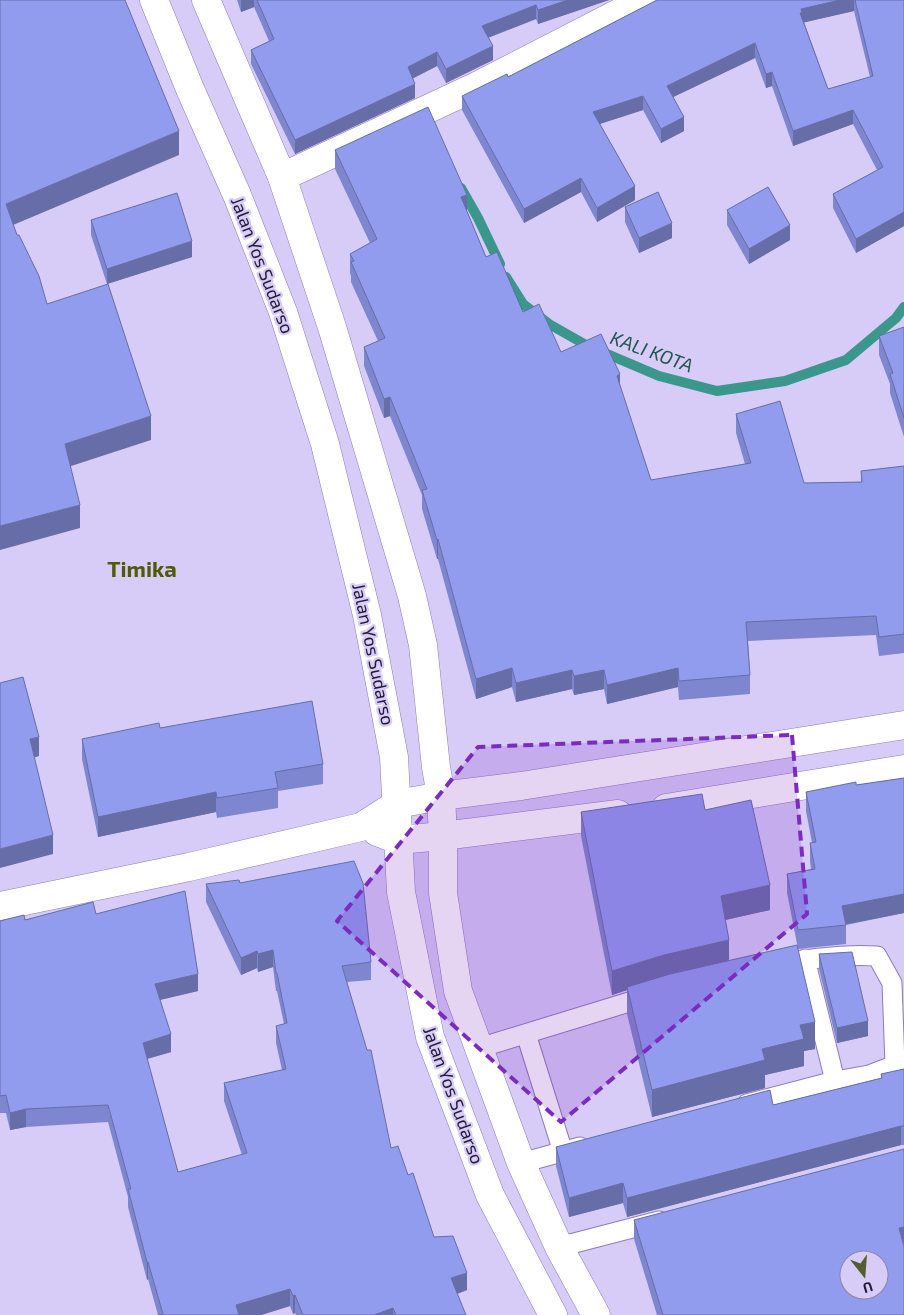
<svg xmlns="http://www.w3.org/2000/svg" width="904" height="1315" viewBox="0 0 904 1315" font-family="'Exo 2',sans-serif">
<rect width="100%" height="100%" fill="#d7ccf8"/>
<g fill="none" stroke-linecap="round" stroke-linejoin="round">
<!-- stream -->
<path stroke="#3b968b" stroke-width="10" d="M461 188 478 218 500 264
M506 277 523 304 549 324 586 345 659 376 717 391 785 381 846 360 896 318 904 307"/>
<!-- service casing -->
<g stroke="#8f7abf" stroke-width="21">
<path id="service" d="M805 959 835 1081
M526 1034 563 1152
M479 1048 652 995
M747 1104 835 1081 869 1075 895 1065 892 983 877 956C843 954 810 958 776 966
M521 1163 580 1147
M559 1247 659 1221"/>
</g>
<!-- minor casing -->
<g stroke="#8f7abf" stroke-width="29">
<path id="minor" d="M282 177 475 87 644 0"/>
</g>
<!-- tertiary casing -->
<g stroke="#8f7abf" stroke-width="29">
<path id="tertiary" d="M666 808 904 769
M377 832 398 840 443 836 618 814
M0 906 189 867 361 827 397 804 441 796 521 786 904 725"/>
</g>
<!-- trunk casing -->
<g stroke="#8f7abf" stroke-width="29">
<path id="trunk" d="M154 0 190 89 237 195 283 312 325 444 367 615 394 757 401 892 430 1037 490 1195 553 1315
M206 0 282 177 332 327 412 596 423 645 436 767 441 796 443 836V893L458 991 521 1163 559 1247 596 1315"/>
</g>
<!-- service -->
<use href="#service" stroke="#fff" stroke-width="19"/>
<!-- minor -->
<use href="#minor" stroke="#fff" stroke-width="28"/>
<!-- tertiary -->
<use href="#tertiary" stroke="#fff" stroke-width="28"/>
<!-- trunk -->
<use href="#trunk" stroke="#fff" stroke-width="28"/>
</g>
<!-- wall -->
<path fill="#7d86ce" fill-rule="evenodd" d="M237 0H609L538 24 536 19 488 38 493 60 446 83 437 66 413 78 415 98 295 154 251 64V50L269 41 254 7 241 12Z
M657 0H904V226L856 253 833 208V194L877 170 853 124 793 146 772 86 766 88 755 58 673 97 684 131 661 143 643 110 600 124 635 200 597 222 581 192 524 223 462 110V96L508 77ZM854 11 870 77 828 89 804 22Z
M335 150 467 212 486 257 523 312 561 352 620 387 651 480 745 464 736 433V414L804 483 861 482V471L904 466V653L879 656 876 635 748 641 750 675V694L679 700 678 687 607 704 604 689 574 695 572 689 516 702 512 687 476 699 438 559H437L422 509V495L390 416 384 418 364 366V347L378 341 351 282V276L350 273V254L370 243 335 169Z
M625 207 672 238 639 253 625 222Z
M727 210 790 240 749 264 727 225Z
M91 220 192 257 107 284 91 235Z
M904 327V437L890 393V384L879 355V336Z
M160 728 323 764V784L278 791V808L217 818 216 812 98 837 82 759V739Z
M904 778V913L846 925V944L798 949 787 893V874L811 869 810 862V843H812L806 811V792L856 785Z
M705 810 770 910 725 920 729 960 815 1049 804 1051V1066L765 1075V1088L652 1117 627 1014V990L612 995 581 836V812Z
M240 883 371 962V980L347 982 391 1148 408 1175 434 1237 467 1290 457 1294 466 1315H296L295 1313 293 1314 290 1306 261 1315H158L148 1279 147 1280 128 1207V1197L108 1122 26 1127 10 1130 6 1113H0V921L96 914 198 991 160 1000 171 1052 147 1059 178 1172 242 1155 224 1101V1083L282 1070 276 1043V1026L284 1024 277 991H276L273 967 258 972 257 968 241 975 206 902V884Z
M819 954 868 1036 837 1043 819 969Z
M904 1069V1145H901L627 1217 623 1203 569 1217 556 1166V1147L773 1105 881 1078V1074Z
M634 1220 904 1315H657L634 1239Z"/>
<!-- shaded-wall -->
<path fill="#666da7" d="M241 0H254V7L241 12Z
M568 0H609L538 24V10Z
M840 0H854V11L802 23 800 13 801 9Z
M536 5V19L482 40V26Z
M755 43V58L667 100V86Z
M493 46V60L446 83V69Z
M437 52V66L408 81V67Z
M772 72V86L766 88V74Z
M415 84V98L295 154V140Z
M643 96V110L593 126V112Z
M853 110V124L793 146V131Z
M684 117V131L661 143V129Z
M179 131V155L6 228V204Z
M581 178V192L524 223V209Z
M635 186V200L597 222V208Z
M467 195V214L461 197Z
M904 212V226L856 253V239Z
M672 223V238L639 253V238Z
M790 225V240L749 264V249Z
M192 241V257L107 284V269Z
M620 374V393L617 376Z
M390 397V416L384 418V399Z
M151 416V440L65 468V444Z
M80 505V528L0 550V526Z
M438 539V559H437V540Z
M512 668V687L476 699V679Z
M678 668V687L607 704V685Z
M572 670V689L516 702V683Z
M604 670V689L574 695V676Z
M39 737V756L30 759V739Z
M216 792V812L98 837V817Z
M53 835V854L0 868V849Z
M770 885V910L721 921V896Z
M904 894V913L842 925V906Z
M729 940V965L627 987V990L612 995V971L664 955Z
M273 950V967L258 972V954Z
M257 951V968L241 975V958Z
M198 974V991L155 1001V984Z
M868 1021V1036L837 1043V1028Z
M815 1022V1049L804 1051V1066L765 1075V1088L652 1117V1090L762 1049 800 1025Z
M171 1034V1052L143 1060V1043Z
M26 1109V1127L10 1130V1113Z
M901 1126V1145L627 1217V1198Z
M623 1183V1203L569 1217V1198Z
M904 1227V1246L899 1228Z
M147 1262H148V1279L147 1280Z
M467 1273V1290L451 1296V1278Z
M290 1289V1306L261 1315H236V1305Z
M295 1295V1313L293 1314V1296Z
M393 1308V1315H374Z"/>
<!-- building -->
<path fill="#919cef" stroke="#666da7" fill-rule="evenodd" d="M0 0H125L179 131 6 204 17 235H19L39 276 47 304 108 284 151 416 65 444 80 505 0 526Z
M257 0H568L538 10 536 5 482 26 493 46 446 69 437 52 408 67 415 84 295 140 251 50 274 39Z
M657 0H840L801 9 802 13H800L828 89 873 76 855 0H904V212L856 239 833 194 883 167 853 110 793 131 772 72 766 74 755 43 667 86 684 117 661 129 643 96 593 112 635 186 597 208 581 178 524 209 462 96 507 74 508 77Z
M428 107 467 195 461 197 486 257 497 252 523 312 539 304 561 352 601 334 620 374 617 376 651 480 751 463 736 414 780 401 804 483 862 482 861 471 904 466V634L879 637 876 616 746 622 750 675 679 681 678 668 607 685 604 670 574 676 572 670 516 683 512 668 476 679 438 539 437 540 422 490 427 489 390 397 384 399 364 347 385 338 351 262 354 261 350 254 377 239 335 150Z
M768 187 790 225 749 249 727 210Z
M658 192 672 223 639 238 625 207Z
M177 193 192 241 107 269 91 220Z
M904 327V418L890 374 893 373 879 336Z
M23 677 39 737 30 739 53 835 0 849V683Z
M312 701 323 764 275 772 278 788 217 798 216 792 98 817 82 739 159 723 160 728Z
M904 778V894L842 906 846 925 798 930 787 874 815 869 810 843 816 842 806 792 856 782V785Z
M702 794 705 810 751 800 770 885 721 896 729 940 664 955 612 971 581 812Z
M354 861 363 883 371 962 342 966 367 1050H371L391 1148 398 1146 408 1175 413 1173 434 1237 453 1236 467 1273 451 1278 466 1315H396L393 1308 374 1315H303L295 1295 293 1296 290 1289 236 1305 239 1315H158L163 1314 148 1262H147L128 1189H131L108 1105 26 1109 10 1113 6 1095 0 1096V921L24 915 25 920 93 902 96 914 185 891 198 974 155 984 171 1034 143 1043 178 1172 247 1153 224 1083 286 1069 276 1026 287 1023 277 973H276L273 950 258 954 257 951 241 958 206 884 239 880 240 883Z
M797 945 815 1022 800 1025 804 1039 762 1049 765 1060 652 1090 627 987 670 974Z
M852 952 868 1021 837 1028 819 954Z
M904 1069V1126H901L627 1198 623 1183 569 1198 556 1147 770 1090 773 1105 882 1078 881 1074Z
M904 1149V1227L899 1228 904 1247V1315H663L634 1220ZM849 1260H879V1290H849Z"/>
<!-- marked area -->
<path fill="#7b2cbf" fill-opacity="0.2" stroke="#7b2cbf" stroke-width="4" stroke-dasharray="10 6" stroke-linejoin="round" d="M792 735 807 914 561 1122 337 921 478 747Z"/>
<g text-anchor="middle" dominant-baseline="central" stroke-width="4.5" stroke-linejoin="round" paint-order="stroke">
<!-- street labels -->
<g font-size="18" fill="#231b36" stroke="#d7ccf8">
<text transform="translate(263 265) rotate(69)">Jalan Yos Sudarso</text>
<text transform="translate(374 654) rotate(78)">Jalan Yos Sudarso</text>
<text transform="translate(454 1095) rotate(70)">Jalan Yos Sudarso</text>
</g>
<!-- water labels -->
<g font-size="19" font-style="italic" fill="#21574c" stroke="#d7ccf8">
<text transform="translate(652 351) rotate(20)">KALI KOTA</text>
</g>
<!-- district labels -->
<g font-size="22" font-weight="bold" fill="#505a05" stroke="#d7ccf8">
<text x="142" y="568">Timika</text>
</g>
</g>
<!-- north arrow -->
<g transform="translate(864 1275) rotate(163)"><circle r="24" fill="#d7ccf8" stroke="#8f85aa"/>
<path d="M0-4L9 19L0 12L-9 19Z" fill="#555d2c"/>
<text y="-8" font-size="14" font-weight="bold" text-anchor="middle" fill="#231b36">U</text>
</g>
</svg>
